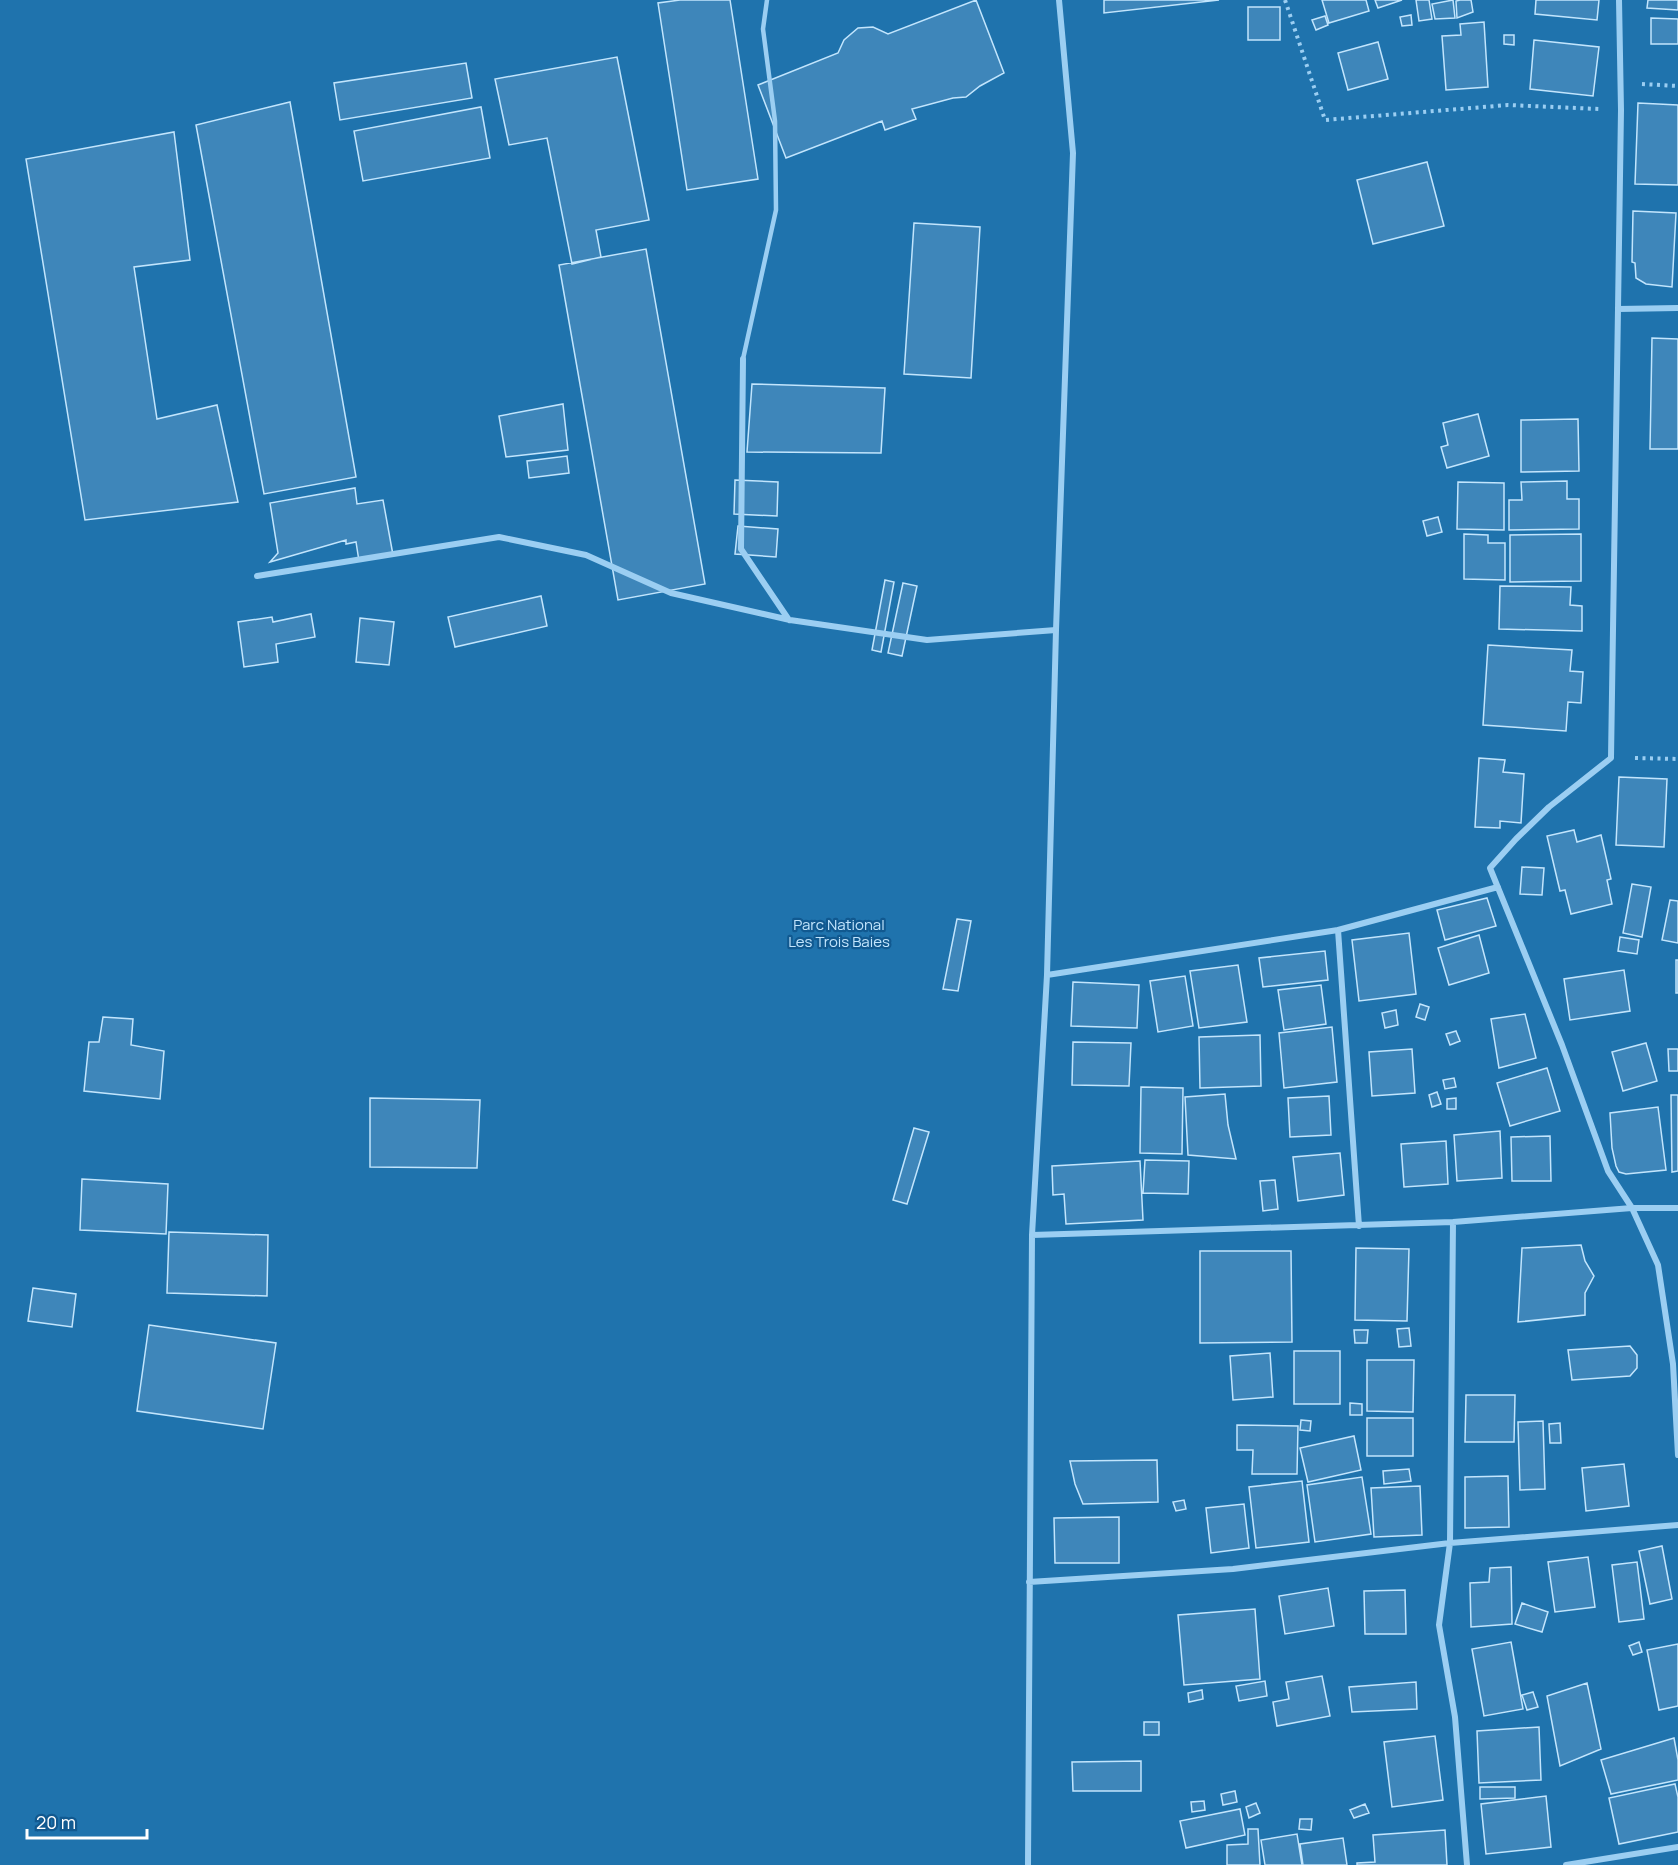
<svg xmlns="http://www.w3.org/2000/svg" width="1678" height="1865" viewBox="0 0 1678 1865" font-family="Manrope,sans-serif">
<rect width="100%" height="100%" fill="#115990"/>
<!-- green -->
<path fill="#1f73ad" d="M0 0H1678V1865H0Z"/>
<!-- building -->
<path fill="#3e86ba" stroke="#c2e5fd" stroke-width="1.5" d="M680 0H730L758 179 687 190 658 3Z
M976 0 1004 73 980 86 966 97 953 98 912 109 916 119 885 130 882 121 786 158 758 85 838 53 844 40 858 28 873 27 888 34Z
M1104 0H1219L1104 13Z
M1322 0H1366L1369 11 1329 23Z
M1375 0H1402L1378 8Z
M1416 0H1429L1432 19 1419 21Z
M1453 0 1455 18 1435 19 1432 4Z
M1460 0H1471L1473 12 1457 18 1456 1Z
M1536 0H1599L1597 20 1535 14Z
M1648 0H1678V10L1647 8Z
M1248 7H1280V40H1248Z
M1411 15 1412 25 1402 26 1400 17Z
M1325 16 1328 25 1316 30 1312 20Z
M1651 18 1678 19V44H1651Z
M1484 22 1488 87 1446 90 1442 36 1461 35 1460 24Z
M1504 35H1514V45L1504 44Z
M1534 40 1599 47 1593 96 1530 89Z
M1378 42 1388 79 1348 90 1338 53Z
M617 57 649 220 596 230 601 257 572 264 547 138 509 145 495 79Z
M466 63 472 98 340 120 334 83Z
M290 102 356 477 264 494 196 125Z
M1638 103 1678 105V185L1635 184Z
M481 107 490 158 363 181 354 131Z
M174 132 190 260 134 267 157 419 217 405 238 502 85 520 26 159Z
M1427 162 1444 226 1373 244 1357 180Z
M1633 211 1676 213 1672 287 1646 284 1636 278 1635 263 1632 262Z
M914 223 980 227 971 378 904 374Z
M646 249 705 584 618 600 559 265Z
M1652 338 1678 339V449H1650Z
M752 384 885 388 881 453 747 452Z
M563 404 568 450 506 457 499 416Z
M1478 414 1489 456 1447 468 1441 447 1448 445 1443 423Z
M1578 419 1579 471 1521 472V420Z
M567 456 569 473 529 478 527 461Z
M735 480 778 482 777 516 734 514Z
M1567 481V499H1579V529L1509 530V500H1522L1521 482Z
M1458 482 1504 483V530L1457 529Z
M355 488 357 504 383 500 393 555 359 561 356 542 346 544V540L270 562 278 553 270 503Z
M1438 517 1442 532 1427 536 1423 521Z
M738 526 778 529 776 557 735 554Z
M1464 534 1488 535V543H1505V580L1464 579Z
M1581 534V581L1510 582V535Z
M885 580 894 582 881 652 872 650Z
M903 583 917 586 902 656 888 653Z
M1500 586 1571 587 1570 605 1582 606V631L1499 629Z
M541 596 547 626 455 647 448 617Z
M311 614 315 637 276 644 278 662 244 667 238 622 272 617 273 622Z
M360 618 394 622 389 665 356 662Z
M1488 645 1572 650 1570 671 1583 672 1581 703 1568 702 1566 731 1483 725Z
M1479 758 1505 760 1503 772 1524 774 1521 823 1500 821V828L1475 827Z
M1619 777 1667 779 1664 847 1616 845Z
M1574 830 1577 842 1601 835 1611 879 1607 880 1612 904 1571 914 1565 890 1560 891 1547 836Z
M1522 867 1544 868 1542 895 1520 894Z
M1632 884 1651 887 1642 937 1623 933Z
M1487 898 1496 926 1445 940 1437 910Z
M1670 900 1678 901V943L1662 940Z
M957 919 971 921 958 991 943 989Z
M1409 933 1416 994 1359 1001 1352 940Z
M1479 935 1489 973 1449 985 1438 948Z
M1620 937 1639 940 1637 954 1618 951Z
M1325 951 1328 980 1263 987 1259 958Z
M1676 960H1678V993H1676Z
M1238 965 1247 1022 1199 1028 1190 971Z
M1624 970 1630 1011 1570 1020 1564 979Z
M1185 976 1193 1026 1158 1032 1150 981Z
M1073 982 1139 985 1137 1028 1071 1026Z
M1321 985 1326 1024 1284 1030 1278 990Z
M1420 1004 1429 1007 1425 1020 1416 1017Z
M1396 1010 1398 1025 1385 1028 1382 1013Z
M1525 1014 1536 1058 1499 1068 1491 1019Z
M103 1017 133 1019 131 1045 164 1051 160 1099 84 1091 89 1042H99Z
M1332 1027 1337 1082 1284 1088 1279 1033Z
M1456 1031 1460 1041 1450 1045 1446 1034Z
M1260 1035 1261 1086 1200 1088 1199 1037Z
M1073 1042 1131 1043 1129 1086 1072 1085Z
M1646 1043 1657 1081 1623 1091 1612 1052Z
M1412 1049 1415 1093 1372 1096 1369 1052Z
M1668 1049H1678V1071H1669Z
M1547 1068 1560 1111 1510 1126 1497 1083Z
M1454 1078 1456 1087 1445 1089 1443 1080Z
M1141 1087 1183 1088 1182 1154 1140 1153Z
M1437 1092 1441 1104 1432 1107 1429 1095Z
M1225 1094 1228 1125 1236 1159 1188 1155 1185 1097Z
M1671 1095H1678V1171L1672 1172Z
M1329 1096 1331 1135 1290 1137 1288 1098Z
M370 1098 480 1100 477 1168 370 1167Z
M1456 1098V1109H1447V1099Z
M1658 1107 1666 1170 1626 1174 1619 1172 1616 1166 1612 1148 1610 1113Z
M914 1128 929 1132 907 1204 893 1200Z
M1500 1131 1502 1178 1457 1181 1454 1135Z
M1550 1136 1551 1181H1512L1511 1137Z
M1446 1141 1448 1184 1404 1187 1401 1144Z
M1340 1153 1344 1195 1298 1201 1293 1157Z
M1145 1160 1189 1161 1188 1194 1143 1193Z
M1140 1161 1143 1220 1066 1224 1064 1194 1053 1195 1052 1166Z
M82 1179 168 1184 166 1234 80 1230Z
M1275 1180 1278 1209 1263 1211 1260 1181Z
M169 1232 268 1235 267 1296 167 1293Z
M1581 1245 1585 1261 1594 1276 1585 1293V1315L1518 1322 1522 1248Z
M1356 1248 1409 1249 1407 1321 1355 1320Z
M1200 1251H1291L1292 1342 1200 1343Z
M33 1288 76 1294 72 1327 28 1321Z
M149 1325 276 1343 263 1429 137 1411Z
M1409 1328 1411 1346 1399 1347 1397 1329Z
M1354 1330H1368L1367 1343H1355Z
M1630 1346 1637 1355V1368L1630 1376 1572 1380 1568 1350Z
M1294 1351H1340V1404H1294Z
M1270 1353 1273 1397 1233 1400 1230 1356Z
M1367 1360H1414L1413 1412 1367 1411Z
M1466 1395H1515L1514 1442H1465Z
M1350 1403 1362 1404V1415H1350Z
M1367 1418H1413V1456H1367Z
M1301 1420 1311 1421 1310 1431 1300 1430Z
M1543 1421 1545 1489 1520 1490 1518 1422Z
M1560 1423 1561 1443H1550L1549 1424Z
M1237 1425 1298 1426 1297 1474H1252L1253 1450H1237Z
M1354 1436 1361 1470 1308 1482 1300 1448Z
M1157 1460 1158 1502 1083 1504 1075 1484 1070 1461Z
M1624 1464 1629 1506 1586 1511 1582 1468Z
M1409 1469 1411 1481 1384 1484 1383 1471Z
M1508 1476 1509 1527 1465 1528V1477Z
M1362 1477 1371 1534 1315 1542 1307 1485Z
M1302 1481 1309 1542 1256 1548 1249 1487Z
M1420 1486 1422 1535 1374 1537 1371 1488Z
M1184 1500 1186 1509 1176 1511 1173 1502Z
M1244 1504 1249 1548 1211 1553 1206 1508Z
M1119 1517V1563H1055L1054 1518Z
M1662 1546 1672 1599 1650 1604 1639 1551Z
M1588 1557 1595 1607 1555 1612 1548 1562Z
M1637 1562 1644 1619 1619 1622 1612 1565Z
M1511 1567 1512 1624 1471 1627 1470 1583 1489 1582 1490 1568Z
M1328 1588 1334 1626 1285 1634 1279 1596Z
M1405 1590 1406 1634H1365L1364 1591Z
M1522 1603 1548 1612 1542 1632 1515 1624Z
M1255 1609 1260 1679 1184 1685 1178 1615Z
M1511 1642 1523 1709 1484 1716 1472 1649Z
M1639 1642 1642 1652 1633 1655 1629 1646Z
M1678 1644V1706L1659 1710 1647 1650Z
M1322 1676 1330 1716 1277 1726 1273 1702 1289 1699 1286 1682Z
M1265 1681 1267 1696 1239 1701 1236 1686Z
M1416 1682 1417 1709 1352 1712 1349 1687Z
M1587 1683 1601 1749 1560 1766 1547 1696Z
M1202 1690 1203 1699 1189 1702 1188 1693Z
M1533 1692 1538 1707 1527 1710 1522 1695Z
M1144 1722H1159V1735H1144Z
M1539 1727 1541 1780 1479 1783 1477 1731Z
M1435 1736 1443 1800 1392 1807 1384 1742Z
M1674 1738 1678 1760V1780L1611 1794 1601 1760Z
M1141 1761V1791H1073L1072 1762Z
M1675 1784 1678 1797V1832L1619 1844 1609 1798Z
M1480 1787H1515V1798L1480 1799Z
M1235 1791 1237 1802 1223 1805 1221 1794Z
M1546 1796 1551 1847 1486 1854 1481 1804Z
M1204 1801 1205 1810 1192 1812 1191 1802Z
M1256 1803 1260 1813 1249 1818 1246 1807Z
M1365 1804 1369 1813 1354 1818 1350 1810Z
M1240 1809 1245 1835 1186 1848 1180 1821Z
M1300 1819H1312L1311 1830 1299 1829Z
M1248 1829H1258L1260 1865H1227V1845L1248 1844Z
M1445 1830 1447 1865H1357V1863L1375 1862 1373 1835Z
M1297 1834 1302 1865H1265L1261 1840Z
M1343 1838 1347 1865H1303L1300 1844Z"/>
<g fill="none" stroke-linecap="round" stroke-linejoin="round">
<!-- path -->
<path stroke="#9bcef2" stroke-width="4" stroke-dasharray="3 4.5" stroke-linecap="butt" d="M1285 0 1325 120 1508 105 1599 109
M1642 84 1678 86
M1635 758 1678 759"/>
<!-- service -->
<path stroke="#9bcef2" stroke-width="4.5" d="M743 359 776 210 775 121 763 29 767 0"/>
<!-- minor -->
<path stroke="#9bcef2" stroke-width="6" d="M1619 0 1621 110 1618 309 1678 308
M1618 309 1611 758 1549 807 1516 839 1490 868 1562 1045 1608 1171 1632 1208 1658 1265 1673 1364 1678 1455
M743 359 741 549 789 620
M257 576 499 537 586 555 671 593 790 620 927 640 1056 630
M1047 975 1338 930
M1453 1222 1450 1543 1439 1625 1455 1717 1467 1865
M1359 1226 1338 930 1498 887
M1032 1235 1453 1222 1632 1208H1678
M1029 1582 1233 1569 1450 1543 1678 1525
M1028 1865 1032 1235 1047 975 1056 630 1073 153 1059 0
M1566 1865 1678 1847"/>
</g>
<g text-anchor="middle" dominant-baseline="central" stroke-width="4.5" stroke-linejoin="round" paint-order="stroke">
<!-- park labels -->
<g font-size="15" fill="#c2e5fd" stroke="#115990">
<text x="839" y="924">Parc National<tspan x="839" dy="17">Les Trois Baies</tspan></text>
</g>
</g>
<!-- scale -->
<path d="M27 1829v9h120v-9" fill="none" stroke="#ffffff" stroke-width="3"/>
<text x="36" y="1829" font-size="18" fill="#ffffff" stroke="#115990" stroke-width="4.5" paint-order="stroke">20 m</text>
</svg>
